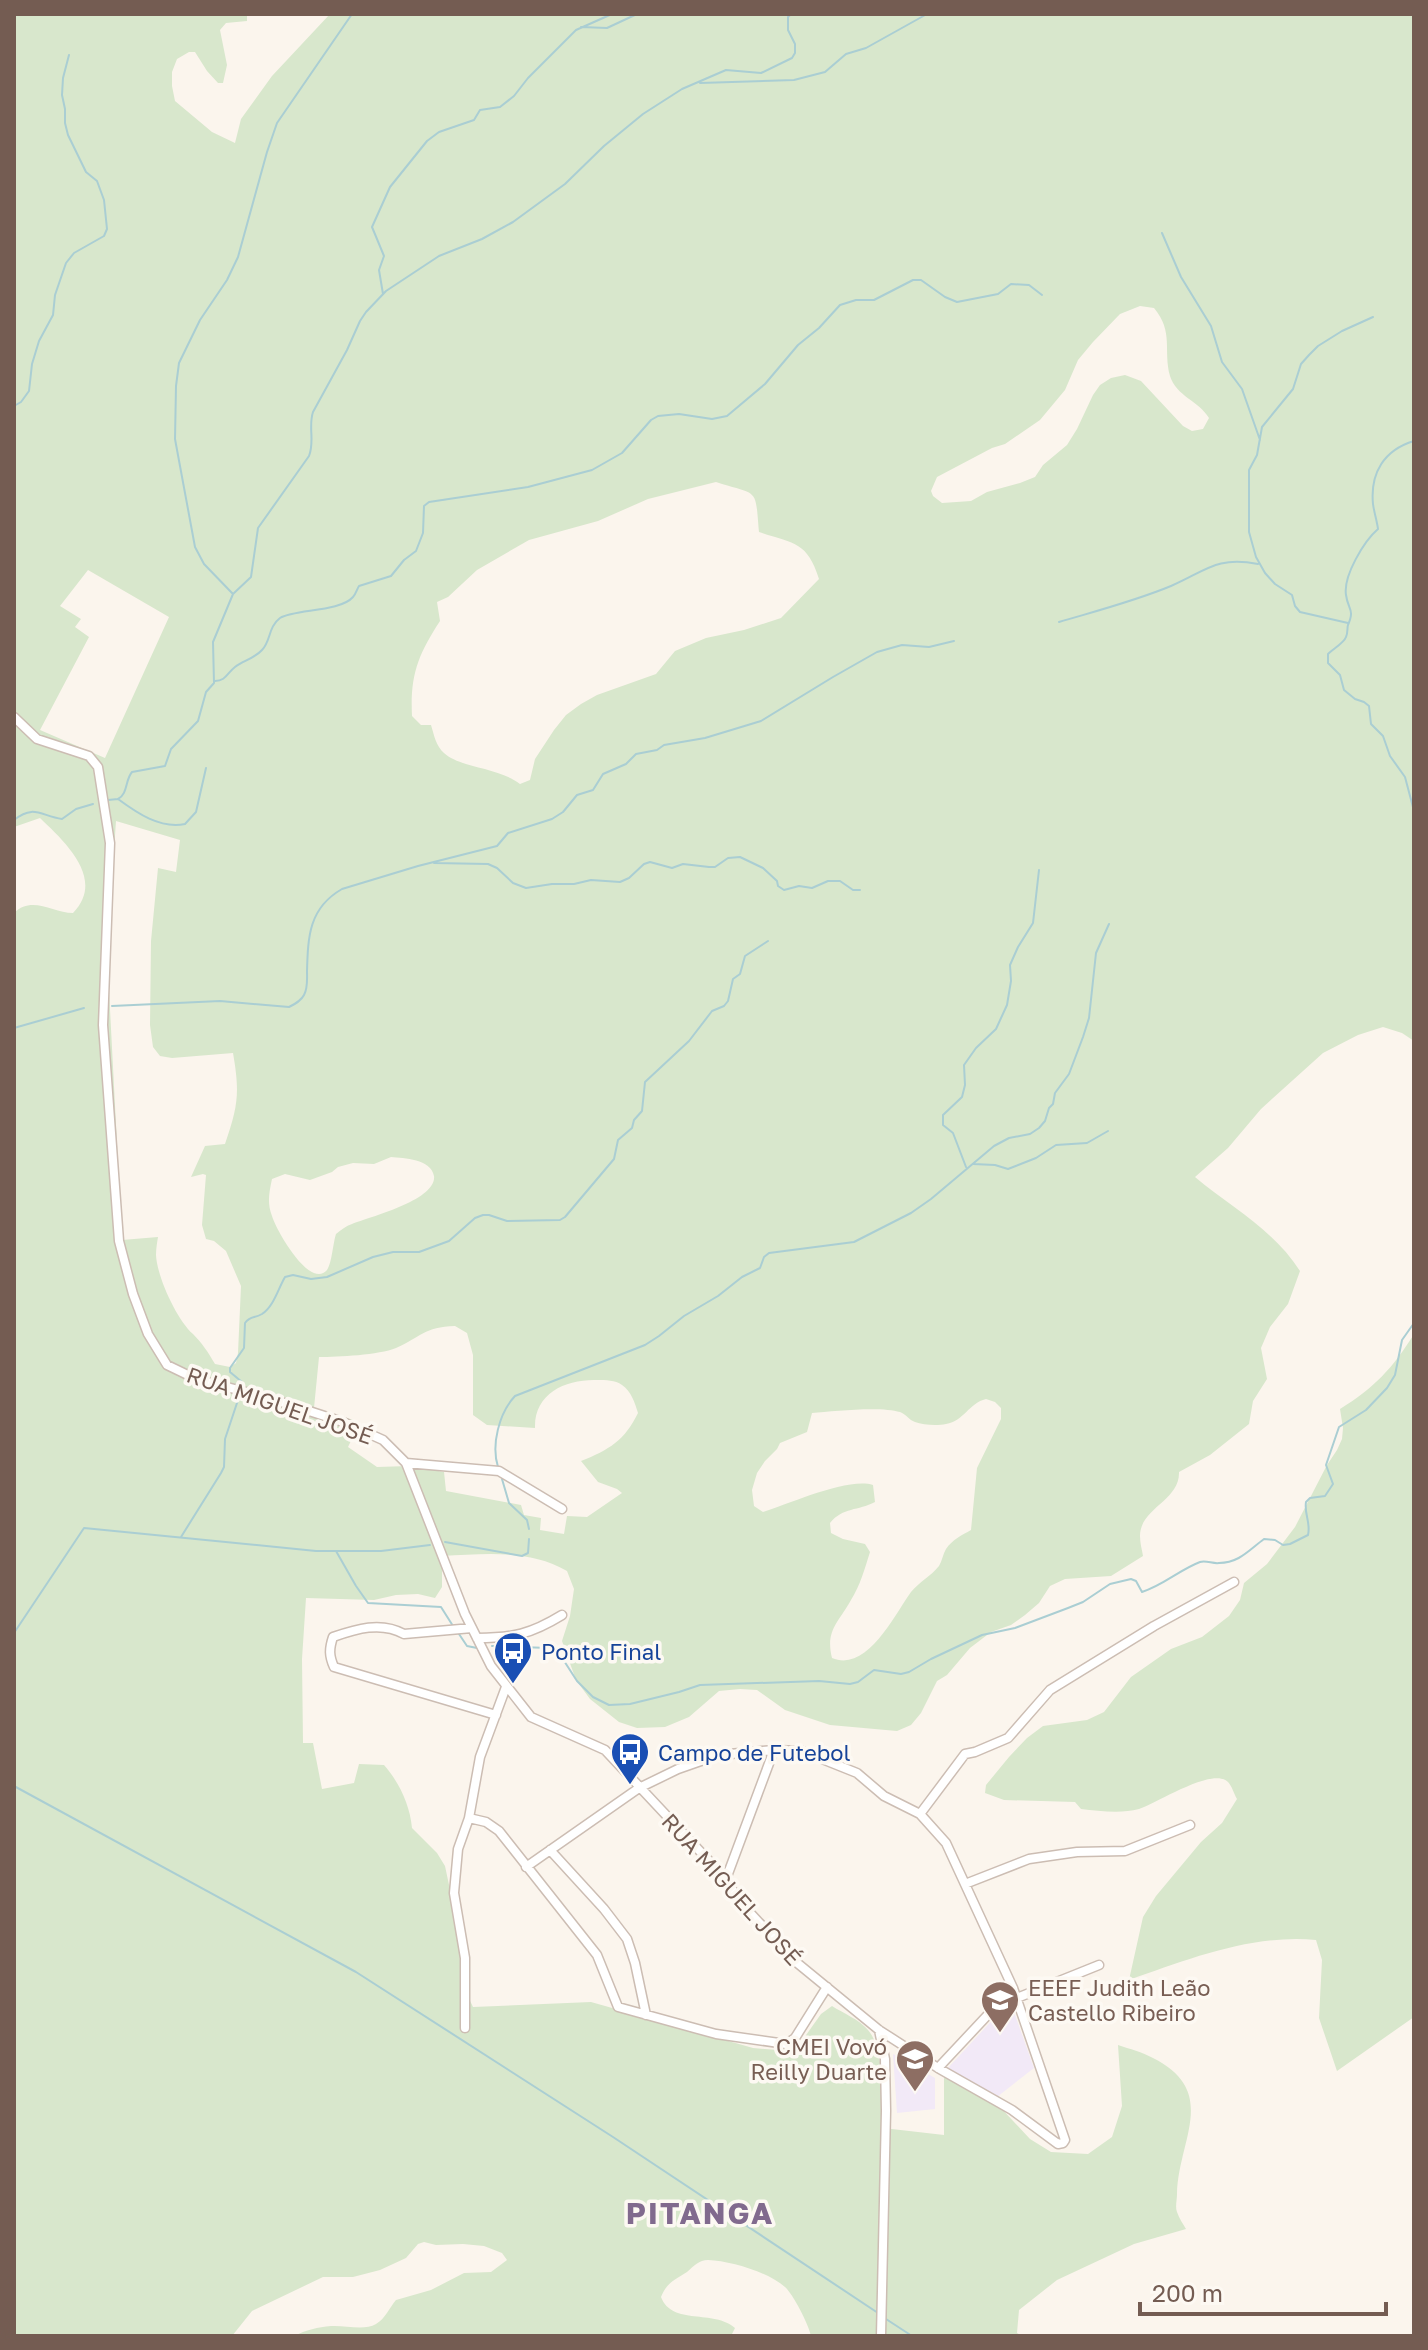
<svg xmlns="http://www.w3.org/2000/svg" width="1428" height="2350" viewBox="0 0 1428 2350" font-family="'Golos Text',sans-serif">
<rect width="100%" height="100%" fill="#fbf5ed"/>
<!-- education -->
<path fill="#f2e9f7" d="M1010 2001 1034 2068 997 2097 947 2069Z
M893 2054 935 2078V2109L897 2113Z"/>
<!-- green -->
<path fill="#d8e7cc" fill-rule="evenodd" d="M14 14H247V21L226 23 220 30 227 65 223 83H218L207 71 195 52H189L177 59 172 72V86L175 101 212 132 235 143 241 119 272 76 330 14H1414V1041L1402 1033 1383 1027 1358 1035 1323 1053 1261 1109 1228 1148 1195 1177C1232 1208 1273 1229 1300 1271L1288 1304 1270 1327 1261 1348 1267 1379 1253 1401 1249 1424 1210 1455 1179 1472C1180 1501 1140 1508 1140 1536 1140 1543 1142 1550 1143 1556L1111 1576 1065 1579 1050 1586 1039 1603 1025 1615 1011 1625 991 1632 970 1648 947 1675 937 1681 921 1713 911 1725 897 1731 830 1725 785 1710 757 1690 740 1689 719 1691 689 1717 665 1727 637 1728 619 1722 590 1699 576 1680 562 1641 570 1616 574 1589 567 1571C528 1549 486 1554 442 1556V1587L435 1598 418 1594 396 1595 374 1600 306 1598 302 1659 303 1743H313L322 1789 354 1783 359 1764 384 1765C399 1782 410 1805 412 1828L437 1853 445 1866 459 1932 462 1984 473 2007 591 2002 753 2048 777 2050 799 2045 821 2014 832 2006C843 2013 860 2020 868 2030 885 2049 883 2104 883 2128L944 2135V2068L1000 2107 1030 2139 1051 2152 1088 2154 1112 2137 1122 2106 1118 2045C1130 2049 1142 2052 1153 2058 1220 2092 1178 2140 1177 2194 1177 2200 1175 2207 1177 2212 1179 2218 1183 2224 1186 2229L1134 2244 1057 2280 1019 2310 1017 2333 1022 2336H811C809 2325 793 2294 785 2287 768 2272 731 2261 708 2260 699 2260 694 2266 687 2272 675 2280 667 2282 661 2297 672 2326 714 2309 735 2328L731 2336H294C306 2330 318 2327 331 2326 345 2325 364 2331 376 2324 385 2319 390 2307 396 2300L431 2290 464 2273 491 2272 507 2260 502 2253 484 2246 463 2244 436 2245 424 2242 418 2244 406 2258 380 2270 353 2277H323L252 2311 232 2336H14V913C32 895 53 913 73 913 106 879 65 842 40 818L14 827ZM1140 306 1154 308C1174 332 1163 350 1170 376 1176 396 1199 401 1209 418L1203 429 1192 431 1183 426 1141 381 1125 375 1111 378 1100 385 1093 395 1077 429 1067 445 1043 465 1035 477 1020 483 987 492 971 501 942 503 933 496 931 491 937 477 992 448 1005 444 1040 420 1065 390 1078 360 1093 342 1120 314ZM716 482C759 496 755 486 759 532 794 544 807 541 819 579L781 618 744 630 706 638 675 651 656 674 597 695 581 704 566 715 554 730 535 759 530 780 520 784C498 767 460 768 444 753 436 746 434 735 431 725H421L412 716C410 675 418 655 440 621L437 602 448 597 477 570 529 540 598 521 648 499ZM88 570 169 617 105 758 40 730 89 637 75 627 81 619 60 606ZM116 821 180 840 176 872 158 868 151 941 150 1025 153 1047 160 1056 172 1058 233 1053C240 1093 238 1106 225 1144L205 1146 191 1177 203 1174 206 1175 202 1225 206 1239 214 1241 226 1251 241 1286 238 1353 236 1363 230 1367 215 1364C208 1352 202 1343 193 1334 177 1320 157 1277 156 1255 156 1249 157 1243 158 1237L122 1240 107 952ZM391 1157C404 1158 431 1159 434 1176 437 1200 370 1217 352 1224 346 1226 341 1230 336 1234 333 1243 332 1263 327 1270 310 1290 276 1230 272 1216 267 1203 269 1193 272 1179L285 1174 310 1180 332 1172 338 1167 353 1163 374 1164ZM455 1326 467 1333 473 1355V1415L487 1425 535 1428C534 1393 566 1379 597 1380 606 1380 615 1380 622 1385 631 1391 635 1403 638 1413 625 1440 609 1450 581 1461L598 1482 617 1489 622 1493 587 1517 567 1516 564 1534 540 1530 541 1518 524 1515 521 1505 446 1491 444 1472 409 1466 377 1467 348 1447 360 1422 314 1408 319 1357C338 1357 379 1355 396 1348 421 1337 424 1327 455 1326ZM986 1399 995 1402 1001 1408V1419L977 1468 971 1530C962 1535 952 1540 946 1549 943 1554 942 1561 939 1566 931 1576 919 1582 911 1592 895 1614 867 1673 832 1658 825 1630 839 1622 851 1600 860 1586 865 1568 870 1552L865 1544 843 1539 831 1533 830 1523C843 1507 858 1511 875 1502L873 1485C848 1477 789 1504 763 1512L754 1506 752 1490 757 1473 765 1461 777 1449 780 1443 807 1432 812 1413C833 1411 881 1406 900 1412 906 1414 909 1420 915 1422 923 1425 937 1426 946 1424 964 1421 969 1403 986 1399Z
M1414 1334V2017L1337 2071 1319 2018 1322 1960 1316 1940C1252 1934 1189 1959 1129 1980L1143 1917 1156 1896 1201 1842 1222 1823 1237 1799C1234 1794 1232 1786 1228 1782 1212 1767 1158 1803 1139 1809 1121 1814 1099 1811 1081 1809L1075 1802 1004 1800 985 1793 986 1785 1009 1757 1027 1738 1043 1726 1087 1720 1104 1712 1131 1677 1171 1649 1202 1637 1229 1616 1240 1600 1244 1583 1267 1564 1295 1527 1327 1465 1337 1450 1342 1439 1343 1428 1340 1409C1374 1388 1393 1368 1414 1334Z"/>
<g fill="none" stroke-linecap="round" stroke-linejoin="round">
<!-- stream -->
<path stroke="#aaced3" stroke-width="2" d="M581 27 607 28 637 14
M700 83 794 80 825 72 846 54 866 48 927 14
M1162 233 1181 277 1211 326 1222 362 1242 389 1260 440
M383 294 379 270 384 256 372 227 390 187 427 141 439 132 474 120 480 110 500 107 514 96 528 78 576 30 612 14
M14 406 21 402 29 391 32 364 39 341 53 315 55 295 66 263 74 253 104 236 107 229 104 200 97 181 86 172 68 135 65 123V109L62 95 63 78 69 55
M1414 441C1384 450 1370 473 1373 504 1374 512 1377 521 1378 529 1364 541 1343 576 1346 595 1348 610 1355 609 1348 625 1347 628 1348 633 1346 637 1344 643 1333 649 1328 654V663L1340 675 1344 690 1355 699 1364 702 1369 706 1371 724 1383 736 1390 756 1405 777 1414 811
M232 593 204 564 195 547 175 439 176 386 179 363 200 320 227 280 238 257 267 152 277 123 352 14
M1059 622C1096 611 1135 601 1171 586 1206 571 1216 556 1258 564
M1348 623 1300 612 1295 606 1292 595 1275 584 1265 573 1256 557 1249 532V470L1257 455 1262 427 1293 389 1301 364 1309 355 1318 346 1342 331 1373 317
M215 681C226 681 227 673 235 667 243 661 255 658 262 650 271 641 268 627 280 618 295 609 340 612 353 597 356 594 357 589 359 586L391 576 404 560 416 551 423 533 424 506 429 502 528 487 592 470 622 453 651 420 658 416 679 414 712 419 727 416 765 384 798 345 819 328 840 305 856 300H874L913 280H921L945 297 957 302 998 294 1011 284 1029 285 1042 295
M118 799C128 794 125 780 132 772L165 766 171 749 198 721 206 692 214 683 213 642 233 594 251 577 258 528 309 456C315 441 308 427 313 412L347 350 360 321 366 312 386 291 439 256 482 239 513 222 565 184 604 146 643 114 682 89 726 70 761 73 792 58 795 53V44L788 30V17L791 14
M108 800 118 799C137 813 160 829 185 824L196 812 206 768
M14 820C34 804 41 816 62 819L76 809 93 804
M434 863 488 864 497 868 513 883 526 888 552 884H574L591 880 620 882 629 878 644 864 650 862 672 868 683 864 709 867H715L728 858 740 857 763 868 777 881 778 886 784 890 799 886 812 888 828 881H840L853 890H860
M112 1006 220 1001 289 1007C295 1004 301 1001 304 995 308 988 307 978 307 971 308 936 309 908 342 889L418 866 497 846 508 833 552 819 563 812 577 795 593 790 603 774 626 764 636 754 657 750 664 745 705 738 761 721 833 677 877 652 902 645 929 647 954 641
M14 1028 84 1008
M973 1164 995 1165 1008 1169 1036 1158 1056 1145 1087 1143 1108 1131
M966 1167 953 1133 943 1125V1115L962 1097 965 1085 964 1065 976 1048 996 1029 1007 1005 1011 981 1010 965 1018 947 1033 923 1039 870
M242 1382 230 1372V1368L244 1348 245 1323C251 1315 254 1319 262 1314 274 1306 278 1289 285 1277L293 1275 311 1279 327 1277 373 1257 393 1252H419L449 1241 475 1218 483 1215H489L507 1221 560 1220 565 1217 614 1159 618 1140 632 1128 634 1120 642 1111 645 1082 689 1041 712 1011 724 1006 728 1001 733 979 740 974 745 956 768 941
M498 1467C491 1445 499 1413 515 1396L645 1345 659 1336 684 1316 718 1296 742 1277 760 1268 764 1257 769 1253 854 1242 911 1213 931 1199 994 1146 1009 1138 1030 1134 1039 1128 1045 1121 1049 1108 1053 1104 1055 1093 1069 1074 1083 1037 1089 1018 1096 953 1109 924
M502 1479 509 1503 527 1520 529 1529
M181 1537 221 1473 224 1467 225 1439 238 1400
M445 1542 522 1556 528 1553 529 1539
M336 1551 356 1586 368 1603 441 1607 453 1626
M457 1631 467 1646 477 1648
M14 1633 84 1528 316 1551H381L430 1545
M492 1646 548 1648 557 1650 577 1681 593 1697 609 1705 630 1704 679 1692 700 1685 819 1681 850 1684 858 1682 874 1670 901 1674 909 1672 931 1659 982 1635 1015 1628 1068 1608 1083 1602 1110 1584 1131 1579 1136 1581 1142 1592C1164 1585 1179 1570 1200 1562 1206 1560 1213 1564 1219 1563 1239 1563 1249 1550 1264 1539L1275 1540 1283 1545 1290 1544 1308 1535C1311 1523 1304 1514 1306 1502L1310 1498 1325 1496 1333 1484 1326 1465 1339 1427 1366 1410 1387 1388 1395 1375 1402 1340 1414 1323
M14 1786 356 1972 613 2137 878 2313
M886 2319 912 2336"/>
<!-- minor casing -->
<g stroke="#ccbdb3" stroke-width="11">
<path id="minor" d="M14 717 37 739 89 756 98 767 110 843 103 1025 119 1241 133 1294 148 1334 167 1365 196 1379 269 1398 343 1422 383 1440 406 1463 465 1614 491 1666 531 1717 605 1750 726 1879 739 1901 796 1962 879 2030 938 2068 1012 2110 1058 2144 1063 2143 1065 2140 1013 1988 946 1843 920 1814 884 1796 857 1773 802 1751 774 1750 718 1755 678 1769 639 1788 526 1867
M406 1463 499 1471 562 1509
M472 1628 404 1634C381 1621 356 1629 333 1637 329 1649 329 1656 334 1667L496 1715
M477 1638C513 1638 531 1634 562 1615
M920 1814 965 1754 975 1752 1008 1738 1050 1690 1154 1626 1234 1582
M469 1818 486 1822 499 1831 597 1955 618 2007 716 2034 786 2044 795 2038 827 1987
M550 1850 604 1909 627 1939 635 1963 646 2015
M726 1879 774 1750
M965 1884 1029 1859 1077 1852 1125 1851 1190 1825
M1017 1998 1099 1965
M465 2028V1958L454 1893 458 1849 469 1818 480 1757 506 1687
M879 2030 885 2059 886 2111 881 2336
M938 2068 1013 1988"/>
</g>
<!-- minor -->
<use href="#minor" stroke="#fff" stroke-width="8"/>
</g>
<!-- icons -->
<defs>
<g id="bus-pin" transform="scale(2)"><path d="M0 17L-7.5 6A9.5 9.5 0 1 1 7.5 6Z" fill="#1a4fb4" stroke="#fdf9f3"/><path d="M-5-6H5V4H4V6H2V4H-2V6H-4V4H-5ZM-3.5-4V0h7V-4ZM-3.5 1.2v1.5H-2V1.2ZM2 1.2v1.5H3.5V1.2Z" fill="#fff"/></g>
<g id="school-pin" transform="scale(2)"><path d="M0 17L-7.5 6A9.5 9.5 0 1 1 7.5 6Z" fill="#8d6e63" stroke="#fdf9f3"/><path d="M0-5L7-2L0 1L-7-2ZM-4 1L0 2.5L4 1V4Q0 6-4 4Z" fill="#fff"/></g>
</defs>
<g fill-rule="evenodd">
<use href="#bus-pin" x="513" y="1651"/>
<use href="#bus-pin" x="630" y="1752"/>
<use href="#school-pin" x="1000" y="2000"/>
<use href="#school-pin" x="915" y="2059"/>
</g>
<g text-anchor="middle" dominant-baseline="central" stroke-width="7" stroke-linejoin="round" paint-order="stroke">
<!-- street labels -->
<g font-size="22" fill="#745c52" stroke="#fdf9f3">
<text transform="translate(280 1405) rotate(19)">RUA MIGUEL JOSÉ</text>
<text transform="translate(732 1889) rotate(48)">RUA MIGUEL JOSÉ</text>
</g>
<!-- transit labels -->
<g font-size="22" fill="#164399" stroke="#fdf9f3" text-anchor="start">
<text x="541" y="1651">Ponto Final</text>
<text x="658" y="1752">Campo de Futebol</text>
</g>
<!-- education labels -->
<g font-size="22" fill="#785e54" stroke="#fdf9f3" text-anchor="start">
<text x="1028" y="1987">EEEF Judith Leão<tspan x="1028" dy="25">Castello Ribeiro</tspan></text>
<text x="887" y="2046" text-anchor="end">CMEI Vovó<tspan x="887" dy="25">Reilly Duarte</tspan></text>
</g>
<!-- district labels -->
<g font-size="30" font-weight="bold" letter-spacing="2" fill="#816a8e" stroke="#fdf9f3">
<text x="700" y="2213">PITANGA</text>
</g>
</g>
<!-- border -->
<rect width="1428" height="2350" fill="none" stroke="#745c52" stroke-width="32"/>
<!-- scale -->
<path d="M1140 2302v12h246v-12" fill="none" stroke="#745c52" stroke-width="4"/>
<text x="1152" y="2302" font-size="24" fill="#745c52" stroke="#fdf9f3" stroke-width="6" paint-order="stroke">200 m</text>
</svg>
